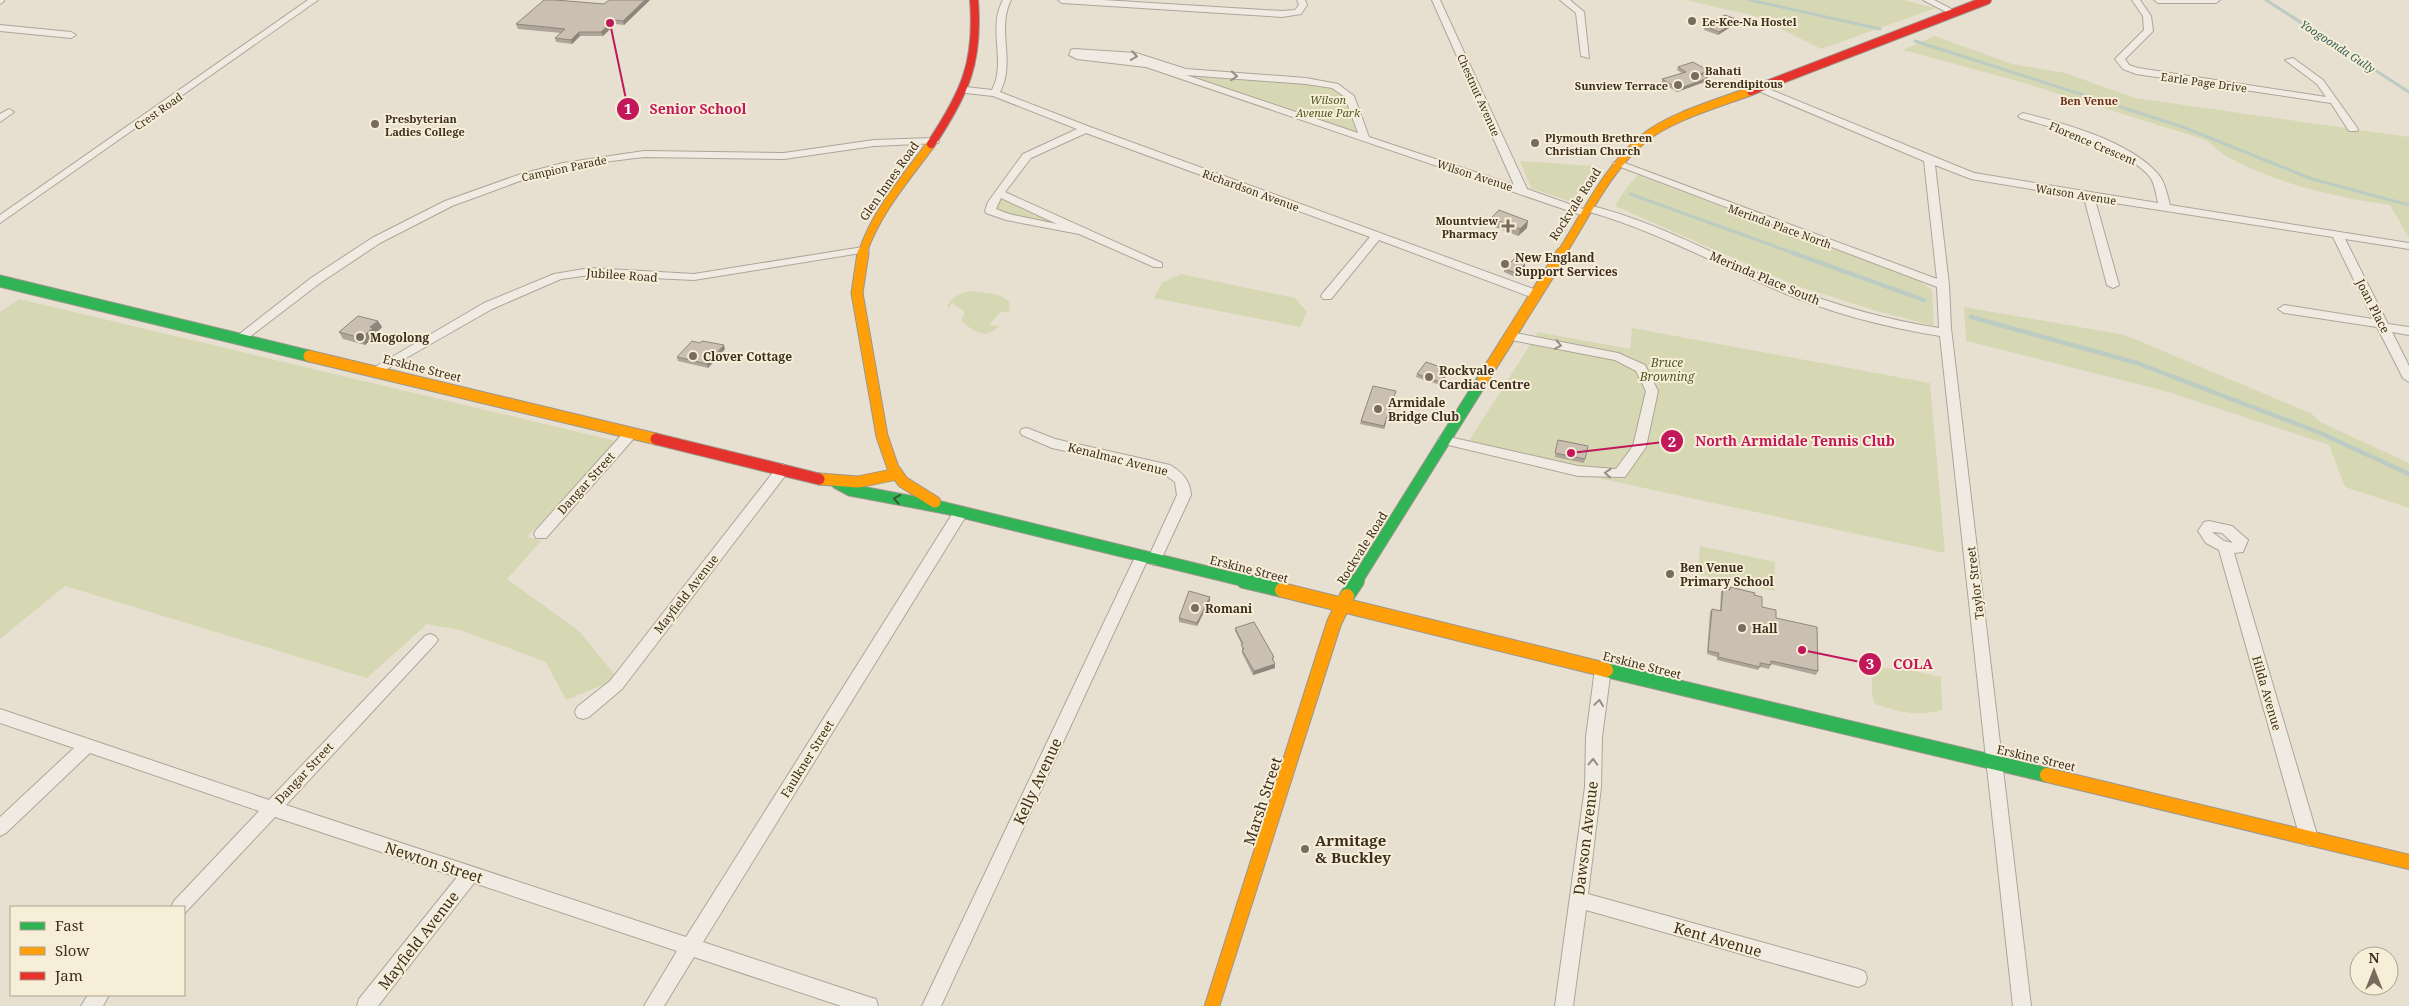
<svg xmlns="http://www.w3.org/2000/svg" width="2409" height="1006" viewBox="0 0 2409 1006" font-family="'Noto Serif',serif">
<rect width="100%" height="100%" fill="#e7e0d1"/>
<!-- green -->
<path fill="#d6d7b3" d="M1686 0H1903L1936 8 1821 49 1755 16Z
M1935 36 2012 64 2065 73 2135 98 2409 137V238L2390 205C2335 197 2281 185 2231 159 2222 155 2214 146 2206 140L2021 82 1903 50Z
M1200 76 1308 83 1335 87 1348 99 1357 131 1354 132 1199 80 1198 78Z
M1520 161 1594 166 1572 202 1531 188Z
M1638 175 1917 280 1932 290 1934 326 1877 311 1797 286 1615 206 1627 187Z
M1000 194 1077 231 1006 217 991 207Z
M1181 274 1295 298 1307 312 1300 327 1154 298 1162 283Z
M971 291 999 295 1009 301 1010 311 999 313 989 325 999 326C985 341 974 331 961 321L965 312 952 303 948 308 947 306C953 296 960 293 971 291Z
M19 299 616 441 527 537 541 541 507 579 579 631 615 675 608 683 566 700 546 662 460 630 427 624 367 678 65 586 0 639V312Z
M1964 307 2125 335 2312 414 2320 422 2409 463V508L2345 487 2329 445 2165 391 1966 341Z
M1632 328 1930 383 1945 553 1464 449 1538 332 1630 349Z
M1700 546 1775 562 1774 591 1698 574Z
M1882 668 1905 669 1941 677 1942 710C1916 717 1900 712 1875 704L1872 694V670Z"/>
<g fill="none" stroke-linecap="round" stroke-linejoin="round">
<!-- stream-far1 -->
<path stroke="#bcccc2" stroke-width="3" d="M1750 0 1880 29
M2266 0 2409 92
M1915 41 2183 127 2312 179 2409 205
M1630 194 1796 254"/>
<!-- stream -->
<path stroke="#bcccc2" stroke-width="4.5" d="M1793 253 1924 300
M1971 317 2137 363 2318 432 2409 474"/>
<!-- street casing -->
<g stroke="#ada599" stroke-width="2">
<path id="street" d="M0 0H4V1L0 4Z
M308 0H318L0 223V215Z
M1003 0H1011C996 29 1016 62 1000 92L1090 127 1539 291 1541 294 1539 297H1531L1379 240 1331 299H1323L1321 296 1323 293 1370 237 1086 133 1031 158 1005 192 1162 263V267H1154L1079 234 1006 220 986 213 985 211 988 202 1023 154 1077 129 993 96 966 93 961 90 966 87 992 90C1007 62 987 29 1003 0ZM1001 198 1057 224 1009 214 996 209Z
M1058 0H1103L1282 11 1295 10 1299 5 1297 0H1305L1307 5 1301 14 1282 17 1062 3Z
M1432 0H1440L1527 189 1583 209 1588 205C1659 222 1722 259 1789 287 1837 306 1888 320 1939 328L1937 287 1613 164 1614 162H1622L1937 279 1924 161 1756 90 1754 88 1759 85 1974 173 2158 203C2156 195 2155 184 2150 177 2128 149 2054 128 2020 118L2018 116 2023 113C2063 123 2129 141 2157 173 2165 181 2167 194 2170 205L2409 243V249L2345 239 2388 324 2409 327V335L2392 332 2409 366V382L2403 378 2377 327 2284 313 2278 309 2284 305 2373 319 2333 237 2095 200 2119 285 2113 288 2107 285 2084 198 1971 179 1935 165 1949 285 1951 328 2031 1006H2013L1940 336C1885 327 1830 313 1779 291 1716 264 1656 231 1590 212L1589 215H1581L1146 67 1077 59 1069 55 1071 50 1074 49 1136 53 1186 69 1306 78 1338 84 1354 96 1369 137 1514 185ZM1186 75 1306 84 1332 88 1345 97 1358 133Z
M1560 0H1570L1584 12 1589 58 1581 56 1576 13Z
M1923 0H1934L1959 13 1952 15Z
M2132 0H2140L2151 16 2153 31 2125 59 2129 65 2138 68 2326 97 2317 84 2285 60 2293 58 2323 80 2358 129 2357 131H2349L2331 103 2136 74 2123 69 2115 59 2144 30 2143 16Z
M2154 0H2220L2216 3H2158Z
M0 25 71 32 76 35 71 38 0 31Z
M9 109 14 112 0 122V114Z
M934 138 939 141 938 143 874 146 784 159 644 157 603 162 528 178 452 206 380 243 320 283 243 342 239 343 233 339 311 278 372 238 445 201 521 174 563 163 644 151 784 153 874 140Z
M863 247 869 250 867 252 694 280 590 275 561 279 492 309 378 374H370L368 371 484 303 554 274 590 268 694 274Z
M1510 332 1618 353 1645 365 1658 391 1646 447 1625 477 1578 476 1440 443 1438 440 1440 437 1445 436 1578 466 1616 469 1633 446 1646 391 1636 371 1615 360 1506 339 1504 336 1506 333Z
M1027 428 1055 439 1170 465C1182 472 1190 480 1191 495L1159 564 1154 565 1147 561 941 1006H922L1135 557 1137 553 1142 552 1149 556 1177 495 1175 482 1161 472 1052 448 1022 435 1020 432 1022 429Z
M631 429 636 430 638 433 636 436 546 538H536L534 534 536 530 626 430Z
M783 464 790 469 788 472 622 689 589 717 583 719 577 717 575 712 577 707 610 681 778 466Z
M961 507 966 508 968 512 966 516 703 942 869 997 876 999 878 1006H841L694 957 664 1006H644L677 951 474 883 378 1006H357L359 999 457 877 275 817 184 914V907H171L174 901 259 811 90 753 6 833 0 836V817L74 748 0 723V709L269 800 425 636 430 634 435 636 438 640 435 644 286 805 686 937 956 508Z
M2209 521 2232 526 2248 540 2243 552 2234 553 2318 838 2315 843 2309 846 2303 843 2300 838 2219 550 2206 543 2198 531 2204 522ZM2212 532 2222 533 2233 543 2224 541Z
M1603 663 1608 665 1611 669 1602 737 1601 787 1588 894 1858 969 1865 972 1867 978 1865 984 1858 987 1586 910 1573 1006H1555L1585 787 1586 737 1595 669 1598 665Z
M88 995H109L103 1006H81Z"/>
</g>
<!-- fast-far1 casing -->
<g stroke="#9c958a" stroke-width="13">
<path id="fast-far1" d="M0 281 309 356
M837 483 850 490 945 508 1249 582
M1356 582 1483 379"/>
</g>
<!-- fast casing -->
<g stroke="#9c958a" stroke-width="16">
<path id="fast" d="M1244 581 1282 590
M1347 596 1357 581
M1606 670 2047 775"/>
</g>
<!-- slow-far2 casing -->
<g stroke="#9c958a" stroke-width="10">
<path id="slow-far2" d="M862 254C876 212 905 179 931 144
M1561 254C1586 215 1607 169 1643 139 1669 117 1719 103 1751 91"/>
</g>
<!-- slow-far1 casing -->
<g stroke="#9c958a" stroke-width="13">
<path id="slow-far1" d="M863 253 857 293 882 436 893 468 903 482 935 502
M309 356 656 439
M1483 379 1562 253
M819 479 858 482 897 474"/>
</g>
<!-- slow casing -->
<g stroke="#9c958a" stroke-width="16">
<path id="slow" d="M1282 590 1606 670
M2047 775 2409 862
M1212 1006 1334 623 1347 596"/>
</g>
<!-- jam-far1 casing -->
<g stroke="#9c958a" stroke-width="10">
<path id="jam-far1" d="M1751 91 1987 0
M931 144C965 93 979 62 974 0"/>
</g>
<!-- jam casing -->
<g stroke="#9c958a" stroke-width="13">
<path id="jam" d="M656 439 819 479"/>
</g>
<!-- street -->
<use href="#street" fill="#efebe3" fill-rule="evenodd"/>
<!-- fast-far1 -->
<use href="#fast-far1" stroke="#30b455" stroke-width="11"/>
<!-- fast -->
<use href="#fast" stroke="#30b455" stroke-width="14"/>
<!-- slow-far2 -->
<use href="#slow-far2" stroke="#ff9f0a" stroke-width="8"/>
<!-- slow-far1 -->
<use href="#slow-far1" stroke="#ff9f0a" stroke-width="11"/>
<!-- slow -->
<use href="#slow" stroke="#ff9f0a" stroke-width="14"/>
<!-- jam-far1 -->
<use href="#jam-far1" stroke="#e5322d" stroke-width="8"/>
<!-- jam -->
<use href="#jam" stroke="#e5322d" stroke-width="11"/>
</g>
<!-- wall -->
<path fill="#afa499" d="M650 0 624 25 615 24 603 36H580L572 44 556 42 555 38 561 33 518 29 516 24 604 4Z
M1737 23 1718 35 1704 30 1705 26Z
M1678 67 1709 71 1708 74 1703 76 1708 78 1707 81 1677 92 1662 83V79L1682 73 1677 70Z
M1491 218 1527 228 1518 236 1490 225Z
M1525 267 1515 277 1504 272V269Z
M378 321 382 327 376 333 377 334 365 345 343 339 339 332Z
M700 343 725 349 708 368 678 361 677 357Z
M1449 370 1448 373 1440 385 1416 377 1417 374Z
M1395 394 1384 429 1360 424 1361 421Z
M1558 440 1585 459 1584 463 1555 457Z
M1730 587 1754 595 1762 607 1776 618 1818 671 1816 675 1771 664 1769 669 1760 667 1758 670 1717 660V657L1707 654 1710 612 1712 609 1720 611 1721 592 1723 588 1729 590Z
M1210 597V600L1197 626 1179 622V618Z
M1235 628 1274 657 1273 661 1275 668 1253 675 1242 653V645L1235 631Z"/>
<!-- shaded-wall -->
<path fill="#8e867d" d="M645 0H650L624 25 623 21Z
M614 20 615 24 603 36 601 32Z
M1738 20 1737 23 1718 35 1719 32Z
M579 32 580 36 572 44 571 40Z
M1709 71 1708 74 1699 77 1700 74Z
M1708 78 1707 81 1677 92 1678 89Z
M1528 221 1527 228 1518 236 1520 229Z
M1525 264V267L1515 277 1516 273Z
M378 321 382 327 376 333 377 334 365 345 361 338 370 327Z
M724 345 725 349 708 368 707 364Z
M1449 370 1448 373 1440 385V382Z
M1396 391 1395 394 1384 429V426Z
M1210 597V600L1197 626V623Z
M1275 664V668L1253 675 1254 671Z"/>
<!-- building -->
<path fill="#cbbfb2" stroke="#8e867d" d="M544 0H555L604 4 609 0H645L623 21 614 20 601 32H579L571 40 555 38 565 29 516 24Z
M1725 15 1738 20 1719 32 1705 26Z
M1693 62 1709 71 1700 74 1708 78 1678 89 1662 79 1686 72 1678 67Z
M1499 210 1528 221 1520 229 1491 218Z
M1514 259 1525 264 1516 273 1504 269Z
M358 316 378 321 370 327 373 328 361 338 339 332Z
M692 341 700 343 702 341 724 345 707 364 677 357Z
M1426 362 1449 370 1440 382 1417 374Z
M1373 386 1396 391 1384 426 1361 421Z
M1558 440 1588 446 1585 459 1555 453Z
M1730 587 1755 593 1754 595 1762 597V607L1776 610V618L1817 627 1818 671 1771 661V665L1760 663V667L1718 657 1719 653 1708 651 1712 609 1721 611 1723 588 1730 590Z
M1189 591 1210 597 1197 623 1179 618Z
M1254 622 1274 657 1272 658 1275 664 1254 671 1242 650 1244 649 1241 645 1243 644 1235 628Z"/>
<!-- one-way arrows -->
<defs><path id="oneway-chevron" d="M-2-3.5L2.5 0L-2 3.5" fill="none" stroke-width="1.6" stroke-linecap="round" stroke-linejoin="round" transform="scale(1.25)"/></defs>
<g stroke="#968c82">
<use href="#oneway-chevron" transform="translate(1134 56) rotate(9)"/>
<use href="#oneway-chevron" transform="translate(1234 76) rotate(4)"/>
<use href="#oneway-chevron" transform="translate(1558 345) rotate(11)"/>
<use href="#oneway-chevron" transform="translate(1608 473) rotate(-176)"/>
<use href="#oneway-chevron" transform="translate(1599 703) rotate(-82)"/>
<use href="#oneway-chevron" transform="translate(1593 762) rotate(-89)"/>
</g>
<use stroke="#385d33" href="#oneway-chevron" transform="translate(897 499) rotate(-170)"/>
<!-- markers -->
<g fill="#786c5e" stroke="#f7eed8" stroke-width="2">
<circle cx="1692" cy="21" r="5"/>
<circle cx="1695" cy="76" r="5"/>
<circle cx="1678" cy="85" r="5"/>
<circle cx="375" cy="124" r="5"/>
<circle cx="1535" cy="143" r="5"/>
<path d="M1505.5 218.5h5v5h5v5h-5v5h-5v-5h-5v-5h5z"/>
<circle cx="1505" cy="264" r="5"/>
<circle cx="360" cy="337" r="5"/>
<circle cx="693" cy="356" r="5"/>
<circle cx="1429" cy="377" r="5"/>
<circle cx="1378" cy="409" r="5"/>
<circle cx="1670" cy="574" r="5"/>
<circle cx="1195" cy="608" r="5"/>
<circle cx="1742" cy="628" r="5"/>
<circle cx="1305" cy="849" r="5"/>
</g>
<g text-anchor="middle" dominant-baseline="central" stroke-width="4" stroke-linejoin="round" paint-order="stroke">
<!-- far-poi labels -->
<g font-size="11" font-weight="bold" fill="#3d2e20" stroke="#f7eed8" text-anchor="start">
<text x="1702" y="21">Ee-Kee-Na Hostel</text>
<text x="1705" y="70">Bahati<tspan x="1705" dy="13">Serendipitous</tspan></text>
<text x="1668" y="85" text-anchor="end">Sunview Terrace</text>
<text x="385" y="118">Presbyterian<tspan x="385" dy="13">Ladies College</tspan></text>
<text x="1545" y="137">Plymouth Brethren<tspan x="1545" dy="13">Christian Church</tspan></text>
<text x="1498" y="220" text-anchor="end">Mountview<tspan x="1498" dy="13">Pharmacy</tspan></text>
</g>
<!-- far-water labels -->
<g font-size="11" font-style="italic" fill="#2f5d5a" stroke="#f7eed8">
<text transform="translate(2338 46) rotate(33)">Yoogoonda Gully</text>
</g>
<!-- far-street labels -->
<g font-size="11" fill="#3d2e20" stroke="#f7eed8">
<text transform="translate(2204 82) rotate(8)">Earle Page Drive</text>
<text transform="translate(1479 95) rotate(66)">Chestnut Avenue</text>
<text transform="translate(158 111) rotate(-35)">Crest Road</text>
<text transform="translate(2093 143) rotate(23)">Florence Crescent</text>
<text transform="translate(564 168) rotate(-12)">Campion Parade</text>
<text transform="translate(1475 175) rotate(18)">Wilson Avenue</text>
<text transform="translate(1251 190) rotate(20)">Richardson Avenue</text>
<text transform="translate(2076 194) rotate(9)">Watson Avenue</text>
<text transform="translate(1780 226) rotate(20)">Merinda Place North</text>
</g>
<!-- far-park labels -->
<g font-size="11" font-style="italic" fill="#4d5a26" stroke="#f7eed8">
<text x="1328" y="99">Wilson<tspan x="1328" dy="13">Avenue Park</tspan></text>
</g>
<!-- far-neighbourhood labels -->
<g font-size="11" font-weight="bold" fill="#6b2e1e" stroke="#f7eed8">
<text x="2089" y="100">Ben Venue</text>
</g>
<!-- street labels -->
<g font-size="12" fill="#3d2e20" stroke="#f7eed8">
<text transform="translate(889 181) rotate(-55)">Glen Innes Road</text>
<text transform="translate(1575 204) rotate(-57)">Rockvale Road</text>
<text transform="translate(622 275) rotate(4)">Jubilee Road</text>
<text transform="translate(1765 278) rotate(23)">Merinda Place South</text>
<text transform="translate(2373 306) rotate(63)">Joan Place</text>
<text transform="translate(422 368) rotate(14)">Erskine Street</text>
<text transform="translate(1118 459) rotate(14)">Kenalmac Avenue</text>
<text transform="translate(586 483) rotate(-48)">Dangar Street</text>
<text transform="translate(1362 548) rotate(-58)">Rockvale Road</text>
<text transform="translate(1249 569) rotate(14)">Erskine Street</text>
<text transform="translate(1975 583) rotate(-97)">Taylor Street</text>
<text transform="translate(686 594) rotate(-52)">Mayfield Avenue</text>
<text transform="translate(1642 665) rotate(14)">Erskine Street</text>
<text transform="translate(2267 693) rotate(74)">Hilda Avenue</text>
<text transform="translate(2036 758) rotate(13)">Erskine Street</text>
<text transform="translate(807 759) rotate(-58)">Faulkner Street</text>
<text transform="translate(304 773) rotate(-47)">Dangar Street</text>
</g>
<!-- poi labels -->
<g font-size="12" font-weight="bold" fill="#3d2e20" stroke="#f7eed8" text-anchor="start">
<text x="1515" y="257">New England<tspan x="1515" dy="14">Support Services</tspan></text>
<text x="370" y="337">Mogolong</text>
<text x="703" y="356">Clover Cottage</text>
<text x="1439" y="370">Rockvale<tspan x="1439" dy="14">Cardiac Centre</tspan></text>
<text x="1388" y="402">Armidale<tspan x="1388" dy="14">Bridge Club</tspan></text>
<text x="1680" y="567">Ben Venue<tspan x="1680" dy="14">Primary School</tspan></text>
<text x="1205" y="608">Romani</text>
<text x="1752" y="628">Hall</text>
</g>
<!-- park labels -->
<g font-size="12" font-style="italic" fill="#4d5a26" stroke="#f7eed8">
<text x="1667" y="362">Bruce<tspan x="1667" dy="14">Browning</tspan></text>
</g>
<!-- near-street labels -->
<g font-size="15" fill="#3d2e20" stroke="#f7eed8">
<text transform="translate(1037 781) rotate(-65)">Kelly Avenue</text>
<text transform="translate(1262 801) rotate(-72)">Marsh Street</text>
<text transform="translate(1585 838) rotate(-83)">Dawson Avenue</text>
<text transform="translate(434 862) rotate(18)">Newton Street</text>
<text transform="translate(1718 939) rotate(16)">Kent Avenue</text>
<text transform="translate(418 940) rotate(-52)">Mayfield Avenue</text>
</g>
<!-- near-poi labels -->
<g font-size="15" font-weight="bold" fill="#3d2e20" stroke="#f7eed8" text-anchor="start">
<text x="1315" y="840">Armitage<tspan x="1315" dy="17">&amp; Buckley</tspan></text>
</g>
</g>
<!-- callouts -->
<path fill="none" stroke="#c2185b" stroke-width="2" d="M610 23L628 109M1571 453L1672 441M1802 650L1870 664"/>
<g fill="#c2185b" stroke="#f7eed8" stroke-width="2">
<circle cx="610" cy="23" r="5"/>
<circle cx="1571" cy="453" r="5"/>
<circle cx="1802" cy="650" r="5"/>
<circle cx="628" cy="109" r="12"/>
<circle cx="1672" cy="441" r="12"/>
<circle cx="1870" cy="664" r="12"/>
</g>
<g font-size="15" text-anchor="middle" font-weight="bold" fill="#fff">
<text x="628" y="114">1</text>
<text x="1672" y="447">2</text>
<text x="1870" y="669">3</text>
</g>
<g font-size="14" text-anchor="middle" font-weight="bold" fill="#c2185b" stroke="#f7eed8" stroke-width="4" stroke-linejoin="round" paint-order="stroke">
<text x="698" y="114">Senior School</text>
<text x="1795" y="446">North Armidale Tennis Club</text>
<text x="1913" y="669">COLA</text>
</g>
<!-- legend -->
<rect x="10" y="906" width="175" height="90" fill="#f7eed8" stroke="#ada18e"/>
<rect x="20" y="922" width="25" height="8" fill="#30b455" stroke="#ada18e"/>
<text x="55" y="931" font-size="15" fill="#3d2e20">Fast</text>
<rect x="20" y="947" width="25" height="8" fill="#ff9f0a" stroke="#ada18e"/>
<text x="55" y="956" font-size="15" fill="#3d2e20">Slow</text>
<rect x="20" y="972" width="25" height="8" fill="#e5322d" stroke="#ada18e"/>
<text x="55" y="981" font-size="15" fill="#3d2e20">Jam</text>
<!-- north arrow -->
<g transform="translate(2374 971)"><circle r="24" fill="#f7eed8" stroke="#ada18e"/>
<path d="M0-4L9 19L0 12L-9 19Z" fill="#786c5e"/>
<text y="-8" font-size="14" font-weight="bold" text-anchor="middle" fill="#3d2e20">N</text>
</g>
</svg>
